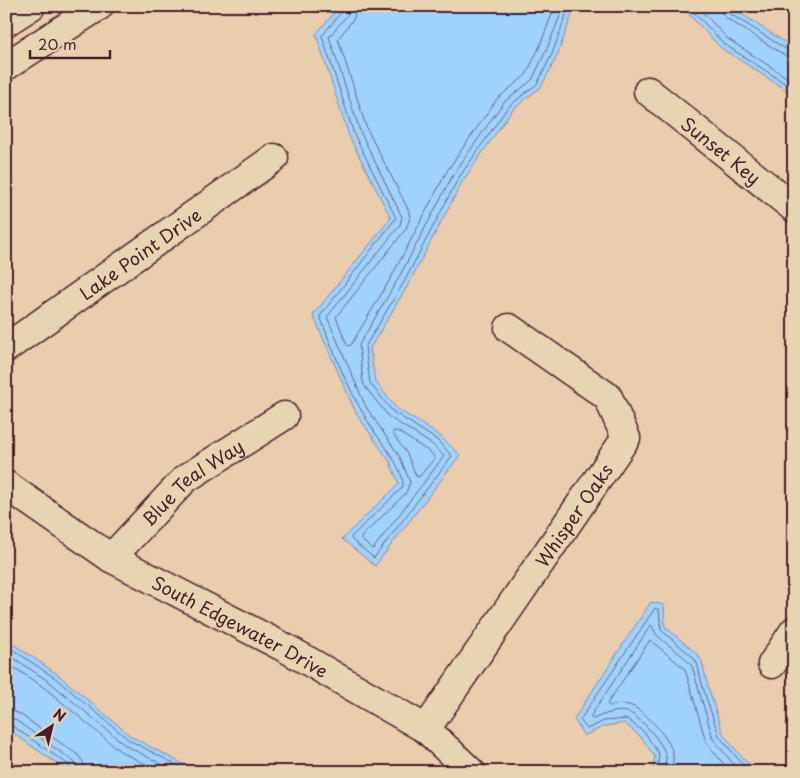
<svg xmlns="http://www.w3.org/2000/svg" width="800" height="778" viewBox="0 0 800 778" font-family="'Playpen Sans',sans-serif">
<rect width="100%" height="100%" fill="#e9cdad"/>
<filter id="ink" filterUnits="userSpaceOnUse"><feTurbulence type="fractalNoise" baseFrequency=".02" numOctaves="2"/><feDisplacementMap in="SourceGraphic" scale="10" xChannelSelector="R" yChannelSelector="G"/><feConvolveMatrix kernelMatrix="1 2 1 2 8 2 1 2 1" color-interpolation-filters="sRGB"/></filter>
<g filter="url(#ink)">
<!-- water -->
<path fill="#9fd3fd" stroke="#7d8ba9" d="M340 6H579L572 14 557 56 541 87 512 110 462 182 408 285 370 348 375 381 396 408 440 436 460 455 375 566 342 539 399 484 390 462 356 413 313 315 391 218 349 136 316 34Z
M681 6H729L794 48V95L721 48Z
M651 602 664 605 665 627 696 653 702 661 708 687 723 734 740 755 756 772H652L655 757 641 737 624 723 605 726 584 736 574 719Z
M6 639 57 674 132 737 198 772H69L6 728Z"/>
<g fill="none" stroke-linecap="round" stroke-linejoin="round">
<!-- shore -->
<path stroke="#6c677f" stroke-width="1" d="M343 6 342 11 322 36 354 134 396 218 320 316C335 357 352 399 376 434 384 445 408 476 402 488L351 537 352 540 374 558 452 456 437 440 392 411 370 383 365 347 404 282 458 179 508 107 537 84 552 54 567 12 572 6
M350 6 348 14 329 37 360 131 402 217 400 225 327 317 366 407 400 457 410 482 406 493 361 537V540L373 549 444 456 433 445 389 417 366 388 363 382 359 345 398 279 453 175 503 103 532 80 546 51 564 6
M357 6 354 18 338 39 367 129 408 209 410 218 406 229 336 317 347 345 349 346 351 345 392 276 447 171 497 99 526 75 539 48 555 6
M688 6 724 44 794 89
M697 6 728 39 794 82
M720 6 722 13 726 18 786 56 794 58
M727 6 729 13 789 51 794 52
M394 431H397L428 451 434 456V459L419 477 416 476 407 454 393 434Z
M6 645 55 678 129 740 190 772
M6 653 51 683 125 745 176 772
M6 662 46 689 120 751 160 772
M6 710 18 713 78 755 83 762 85 772
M6 718 14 719 73 761 77 765 78 772
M6 724 11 725 69 765 71 772
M657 772 659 754 645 733 627 719 604 721 587 729 580 720 655 608 659 610 661 630 692 656 697 663 703 688 719 736 749 772
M664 772C665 767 666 761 666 756 664 744 639 715 627 712 617 709 602 715 593 719L590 717 651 625C654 628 654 632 657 635 668 646 682 653 692 666L713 739 740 772
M671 772C672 766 674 759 673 753 669 738 644 709 629 705 623 703 616 705 610 706L607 704 650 640 685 669 706 742 730 772"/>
<!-- minor casing -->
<g stroke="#4a1f2b" stroke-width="31">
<g id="minor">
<path d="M6 22 31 6"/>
<path d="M6 66 99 6"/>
<path id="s1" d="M648 91 794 208"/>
<path id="s2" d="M6 348 274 158"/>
<path id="s3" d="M6 485 111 558 289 650 426 729 471 772"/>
<path id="s4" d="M111 558 185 479 284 416"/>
<path d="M772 664 794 631"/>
<path id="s5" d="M426 729 626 438 608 397 509 328"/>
</g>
</g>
<!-- minor -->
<use href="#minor" stroke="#e7d5b2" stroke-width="28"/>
</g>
</g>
<g text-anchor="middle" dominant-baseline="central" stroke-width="4.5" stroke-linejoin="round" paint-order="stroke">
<!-- street labels -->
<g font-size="18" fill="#4a1f2b" stroke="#e7d5b2">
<text stroke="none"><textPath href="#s1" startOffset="94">Sunset Key</textPath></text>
<text stroke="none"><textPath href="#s2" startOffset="164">Lake Point Drive</textPath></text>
<text stroke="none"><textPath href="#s4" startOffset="112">Blue Teal Way</textPath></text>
<text stroke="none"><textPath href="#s5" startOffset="260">Whisper Oaks</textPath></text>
<text stroke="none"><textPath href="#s3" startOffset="274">South Edgewater Drive</textPath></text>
</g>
</g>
<!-- margin -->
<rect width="800" height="778" fill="none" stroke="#e7d5b2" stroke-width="25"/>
<rect x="12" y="12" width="775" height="753" fill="none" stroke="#4a1f2b" stroke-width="2" filter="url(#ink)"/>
<!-- north arrow -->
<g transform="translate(52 726) rotate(35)" stroke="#e7d5b2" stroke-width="4" paint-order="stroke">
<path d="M0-4L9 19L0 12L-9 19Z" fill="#4a1f2b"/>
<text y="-8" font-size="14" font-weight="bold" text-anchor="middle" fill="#4a1f2b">N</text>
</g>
<!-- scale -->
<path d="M30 50v8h80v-8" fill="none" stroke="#4a1f2b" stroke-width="2.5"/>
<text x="38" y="50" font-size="15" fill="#4a1f2b" stroke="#e7d5b2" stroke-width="4" paint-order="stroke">20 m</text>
</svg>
